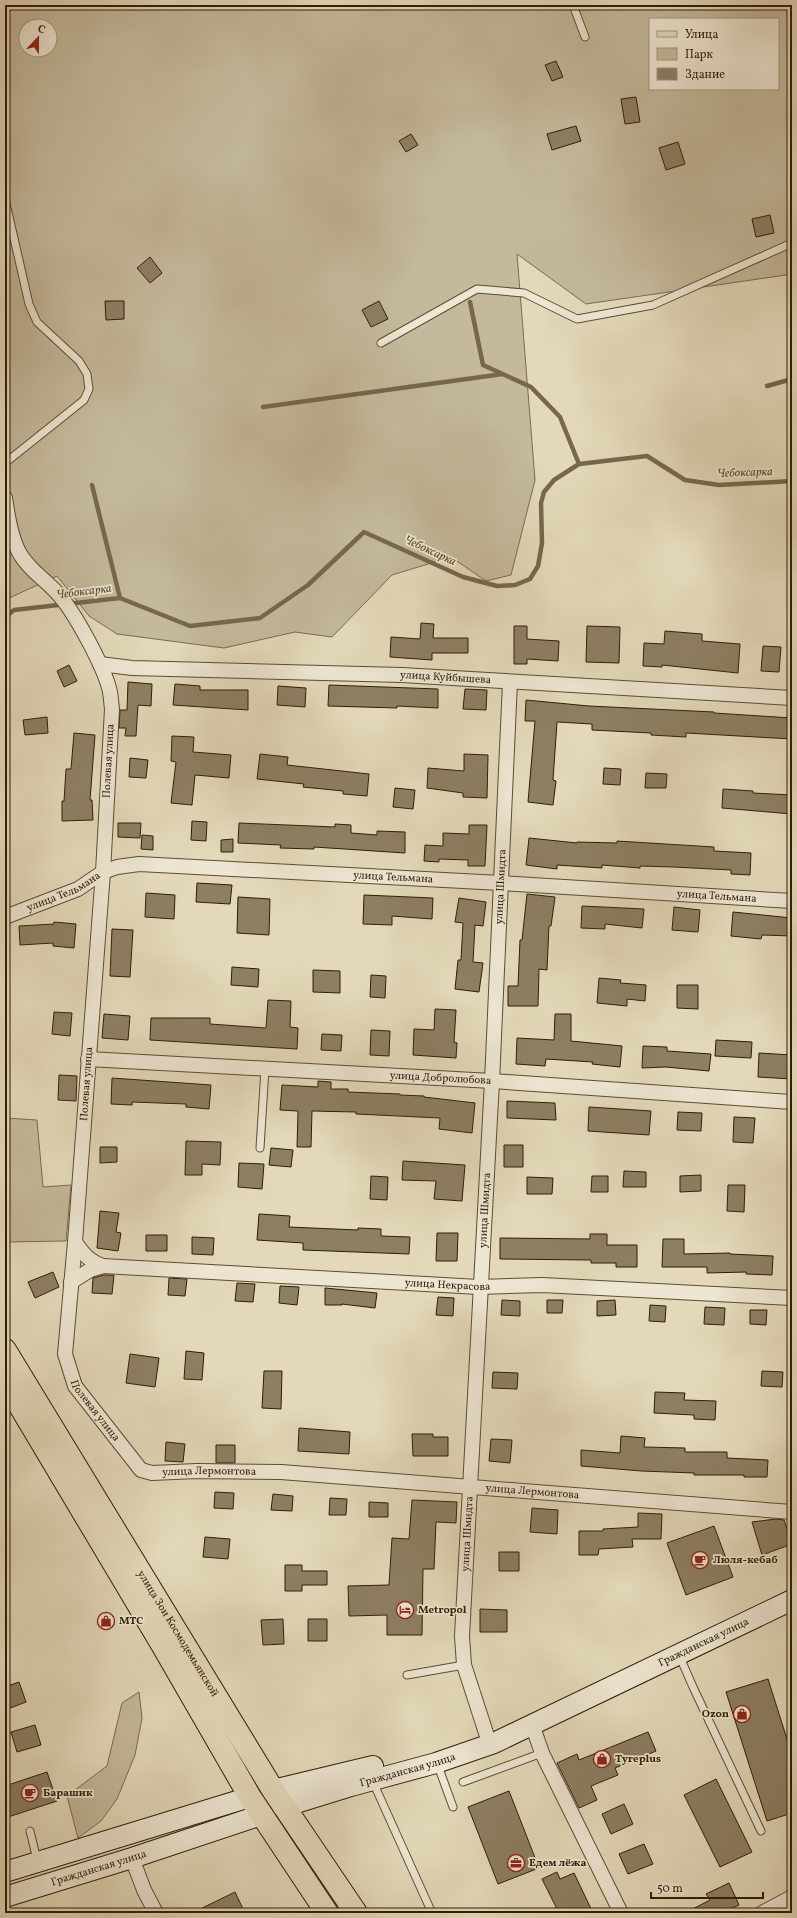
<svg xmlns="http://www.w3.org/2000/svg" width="797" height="1918" viewBox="0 0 797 1918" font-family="Vollkorn,serif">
<rect width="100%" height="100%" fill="#e3d9ba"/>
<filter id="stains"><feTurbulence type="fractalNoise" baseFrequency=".005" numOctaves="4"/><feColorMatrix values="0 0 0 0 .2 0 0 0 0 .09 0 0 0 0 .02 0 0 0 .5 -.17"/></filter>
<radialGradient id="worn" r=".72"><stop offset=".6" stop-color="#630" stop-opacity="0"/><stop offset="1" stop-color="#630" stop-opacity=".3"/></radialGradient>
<!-- green -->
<path fill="#c4b99c" stroke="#7a6b52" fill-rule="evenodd" d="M5 5H792V270L786 275 586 304 517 254 535 480 511 575 486 581 451 557 392 575 332 637 295 632 224 648 117 634 89 616 57 576 5 600ZM650 19H778V89H650ZM26 26H50V50H26Z
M5 1118 37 1120 43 1187 71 1185 66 1241 5 1242Z
M139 1692 142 1718 135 1755 117 1799 101 1821 78 1838 67 1796 107 1766 122 1703Z"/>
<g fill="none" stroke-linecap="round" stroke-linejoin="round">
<!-- stream -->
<path stroke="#76674e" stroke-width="4.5" d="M470 302 483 365 531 387 560 417 579 464
M767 386 792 379
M263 407 503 374
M92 485 120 598
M5 617 14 610 120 598 190 626 260 618 308 585 364 532 463 577 497 586 515 585 530 579 538 566 542 543 541 503 544 492 554 480 579 464 647 456 685 480 719 485 792 481"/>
</g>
<!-- building -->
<path fill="#8d7f64" stroke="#2f1d07" d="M556 61 563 77 552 81 545 65Z
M636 97 640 122 625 124 621 99Z
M576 126 581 141 552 150 547 134Z
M411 134 418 145 406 152 399 141Z
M678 142 685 164 666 170 659 148Z
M770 215 774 233 756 237 752 219Z
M150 257 162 273 150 283 137 268Z
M105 301H124V319L106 320Z
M379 301 388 319 371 327 362 310Z
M421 623 434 624 433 638H468V653H432V660L390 657 391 637 420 639Z
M514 626H527V639L559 641 558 661 527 659V664H514Z
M587 626 620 627 619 663 586 662Z
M665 631 702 634V641L740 644 738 673 662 665V667L643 666 644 643 664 644Z
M763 646 781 647 779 672 761 671Z
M69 665 77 681 64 687 57 671Z
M128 682 152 684 151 706 138 705 136 736H125L126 728H119L120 710H127Z
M175 684 200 686V690H248V710L173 705Z
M329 685 438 689V708L397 706V708L328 706Z
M278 686 306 688 305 707 277 705Z
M465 689 487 690 486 710 463 709Z
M526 700 589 706 714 712V713L792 718V739L686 733V737L651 735V733L592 730V724L557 722 553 780 556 781 553 805 528 802 535 721H525Z
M47 717 48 733 25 735 23 720Z
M74 733 95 735 90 800H92L93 820 62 821V801H64L66 769H71Z
M172 736 194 737 193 752 231 755 229 778 195 775 192 805 171 803 176 762 171 761Z
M260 754 288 757 287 765 369 774 367 796 343 794V791L303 787 304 784 257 779Z
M464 754 488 755 487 798 463 797V793L427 788 428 768 464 771Z
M130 758 148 760 146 778 129 777Z
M604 768 621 769 620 785 603 784Z
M646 773 667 774 666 788H645Z
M395 788 415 790 413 809 393 807Z
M723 789 753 791V793L792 795V814L722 808Z
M192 821 207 822 206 841 191 840Z
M118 823H141L140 838 118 837Z
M239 823 335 827V824L351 825V833L377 835V831L405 832V853L314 847V849L280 848 281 845 238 843Z
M469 825H487L485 866H468V860L439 859V862L424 861 425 845 443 846V833L469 834Z
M142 835 153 836V850L141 849Z
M529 838 577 843V842L617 843V841L714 847V851L751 853 750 875 731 874V870L674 867 640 866V868L602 865V868L557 865V869L526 865Z
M233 839V852H221V840Z
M197 883 232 885 230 904 196 902Z
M146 893 175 895 174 919 145 917Z
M527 894 555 897 551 926H549L547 970 539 969 538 1006H508V986H518L520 940H522Z
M364 895 433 898 432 919 392 916V925L363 924Z
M238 897 270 899 269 935 237 933Z
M459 898 486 902 483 926 475 925 473 962 483 963 479 992 455 989 458 960H461L463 923 455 922Z
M582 906 644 909 642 928 605 924V929L581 928Z
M674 907 700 910 698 932 672 930Z
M733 912 792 918V936L762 935 761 939 731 936Z
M54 922 76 924 74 948 53 946V943L20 945 19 926 54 924Z
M112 929 133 930 130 977 110 976Z
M232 967 259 969 258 987 231 985Z
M313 970 340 971V993L313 992Z
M371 975 386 976 385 998 370 997Z
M599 978 621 980 620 983 646 985 645 1001 627 999V1006L597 1003Z
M677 985H698V1009L677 1008Z
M268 1000 291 1001 290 1027 298 1028 297 1049 150 1040 151 1018H210V1024L266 1028Z
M435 1009 456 1010 454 1042 457 1043 456 1058 413 1055 414 1029 434 1030Z
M54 1012 72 1013 70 1036 52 1034Z
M104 1014 130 1016 128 1040 102 1038Z
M555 1014H571V1041L622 1046 620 1067 592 1064 593 1062 546 1059 545 1066 516 1064 517 1038 554 1040Z
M371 1030 390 1031 389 1056 370 1055Z
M322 1034 342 1035 341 1051 321 1050Z
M716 1040 752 1042 751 1058 715 1056Z
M643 1046 667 1047V1051L711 1054 709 1071 666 1067 642 1068Z
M759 1053 792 1055V1079L758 1077Z
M59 1075 77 1076 76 1101 58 1100Z
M112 1078 211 1085 209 1109 186 1107V1104L132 1102V1105L111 1104Z
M318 1081 331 1082V1089H348V1092L400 1094V1095L424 1096V1097L475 1103 472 1133 439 1129 440 1118 356 1114V1112L312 1111 311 1147H297L298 1111 280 1110 282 1085 318 1087Z
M507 1101 555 1103 556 1120 507 1118Z
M589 1107 651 1111 649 1135 588 1131Z
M678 1112 702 1113 701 1131 677 1130Z
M734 1117 755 1118 753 1143 733 1142Z
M186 1141 221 1142 220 1165 202 1164V1175H185Z
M504 1145H523V1167H504Z
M100 1147H117V1162L100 1163Z
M271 1148 293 1150 291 1167 269 1165Z
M403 1161 465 1165 462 1201 434 1199 436 1181 402 1180Z
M239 1163 264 1164 262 1189 238 1187Z
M624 1171 646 1172V1187H623Z
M701 1175V1191L680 1192V1176Z
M371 1176 388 1177 387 1200 370 1199Z
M592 1176H608V1192H591Z
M527 1177 553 1178 552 1194H527Z
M728 1185H745L744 1212 727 1211Z
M100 1211 119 1213 116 1232 121 1233 118 1251 97 1248Z
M259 1214 290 1216 289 1227 358 1230V1228L381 1229V1236L410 1237 409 1254 303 1250V1243L257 1240Z
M437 1233H458L457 1261H436Z
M590 1234H607V1245H637V1267H616V1263H591V1260L500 1259V1238L590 1239Z
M146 1235H167V1251H146Z
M192 1237 214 1238 213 1255 192 1254Z
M663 1239H684V1254L730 1253V1254L773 1256 772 1275 746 1274V1272L707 1273V1267H662Z
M53 1272 59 1287 35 1298 28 1282Z
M104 1275H114L112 1294 92 1293 93 1278Z
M169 1278 187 1279 185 1296 168 1295Z
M237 1283 255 1284 253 1302 235 1301Z
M280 1286 299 1287 297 1305 279 1303Z
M325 1288 377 1293 375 1308 342 1304V1305H325Z
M438 1297 454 1298 453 1316 436 1315Z
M502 1300 520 1301V1316L501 1315Z
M547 1300H563L562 1313H547Z
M615 1300 616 1315 597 1316V1301Z
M650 1305 666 1306 665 1322 649 1321Z
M705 1307 725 1308 724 1325 704 1324Z
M750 1310H767L766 1325 750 1324Z
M186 1351 204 1353 202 1380 184 1379Z
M130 1354 159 1358 155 1387 126 1383Z
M264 1371H282L281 1409 262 1408Z
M762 1371 783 1372 782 1387 761 1386Z
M493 1372 518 1373 517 1389 492 1388Z
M655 1392 685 1393 684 1400 716 1401 715 1420 694 1419V1415L654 1413Z
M299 1428 350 1432 349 1454 298 1451Z
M412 1434H433V1437H448V1456H413Z
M621 1436 645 1438 644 1447 685 1448V1452H727V1458L768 1460 767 1477H744V1475H694V1473L641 1471 581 1466V1450L620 1453Z
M491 1439 512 1440 510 1463 489 1461Z
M166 1442 185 1444 183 1462 165 1461Z
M216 1445H235V1463H216Z
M215 1492 234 1493 233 1509 214 1508Z
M273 1494 293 1496 292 1511 271 1510Z
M330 1498 347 1499 346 1515H329Z
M412 1500 457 1502 456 1523 436 1522 434 1569H423L422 1635H387V1615L349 1616 348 1586 389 1585 392 1538 409 1539Z
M369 1502 388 1503V1517H369Z
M532 1508 558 1510 557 1534 530 1532Z
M638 1513 662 1514 661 1539H632L633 1547 599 1549 598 1555H579V1531H603V1529L638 1527Z
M776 1519 784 1520 792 1544 762 1555 752 1522Z
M714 1526 733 1577 686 1595 667 1543Z
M205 1537 230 1539 228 1559 203 1557Z
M499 1552H519V1571H499Z
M285 1565H302V1571H327V1585H302V1591H285Z
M480 1609 507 1610V1632H480Z
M283 1619 284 1644 263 1645 261 1620Z
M308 1619H327V1641H308Z
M768 1679 792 1755V1813L767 1821 726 1692Z
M19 1682 26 1702 5 1710V1687Z
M35 1725 41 1745 17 1752 11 1732Z
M648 1732 656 1751 615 1768 618 1775 591 1786 597 1800 579 1808 557 1763 577 1754 579 1760Z
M47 1772 57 1801 5 1818V1786Z
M716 1779 752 1852 720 1867 684 1795Z
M509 1791 539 1868 498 1884 468 1807Z
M624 1804 633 1824 611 1834 602 1814Z
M644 1844 653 1864 628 1874 619 1854Z
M557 1872 560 1879 574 1873 593 1913H559L542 1879Z
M729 1883 739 1905 722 1913H685L710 1900 706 1894Z
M235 1892 245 1913H192Z"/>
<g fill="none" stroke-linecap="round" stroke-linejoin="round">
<!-- lane casing -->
<g stroke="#5c4c34" stroke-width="9">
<path id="lane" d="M573 5 585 37
M5 199 29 304 37 322 79 361 87 374 89 389 84 400 5 463
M381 343 477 289 524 293 577 319 653 305 792 243
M260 1148 265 1069
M679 1655 693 1687 761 1831
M407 1675 464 1665
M437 1763 453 1807
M373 1782 432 1913
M463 1782 542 1753
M30 1831 37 1860"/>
</g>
<!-- street casing -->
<g stroke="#5c4c34" stroke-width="16">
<g id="street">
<path id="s1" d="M5 498C8 517 11 538 20 554 30 571 46 580 58 594 74 611 103 665 109 688 111 694 111 702 112 709L103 872 75 1242 65 1354 75 1386 141 1470 152 1473 197 1471 281 1472 792 1512"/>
<path id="s2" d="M100 664 132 668 402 675 792 698"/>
<path id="s3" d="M5 917 78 889 103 872 117 867 139 864 501 883 792 901"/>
<path id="s4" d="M88 1059 492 1081 792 1102"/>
<path id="s5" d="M103 1266 479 1287 542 1285 792 1298"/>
<path d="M71 1282 90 1270 103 1266C89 1261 83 1254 75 1242"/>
<path d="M532 1724 542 1753 621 1913"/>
<path id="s6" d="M487 1736 464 1665 462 1636 492 1081 510 682"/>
<path d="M132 1858 144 1890 156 1913"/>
<path d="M762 1913 792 1897"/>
</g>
</g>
<!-- secondary casing -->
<g stroke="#2f1d07" stroke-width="22">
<g id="secondary">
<path d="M273 1790 373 1766"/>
<path id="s7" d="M283 1807 351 1786 436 1763 494 1743 792 1600"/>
<path d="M5 1872 250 1797"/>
<path id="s8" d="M5 1897 132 1858 261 1815"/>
</g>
</g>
<!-- primary casing -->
<g stroke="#2f1d07" stroke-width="24">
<g id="primary">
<path id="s9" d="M5 1350 273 1790 356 1913"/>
<path d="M5 1381 163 1646 250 1797 327 1913"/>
</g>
</g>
<!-- lane -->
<use href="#lane" stroke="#ede6d2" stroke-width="7"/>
<!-- street -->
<use href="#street" stroke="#ede6d2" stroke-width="14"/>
<!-- secondary -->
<use href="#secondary" stroke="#ede6d2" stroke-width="20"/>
<!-- primary -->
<use href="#primary" stroke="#e3d9ba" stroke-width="22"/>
</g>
<!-- icons -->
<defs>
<g id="cafe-ring" transform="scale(0.9)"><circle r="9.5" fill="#ede6d2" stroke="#8f2418" stroke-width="1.5"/><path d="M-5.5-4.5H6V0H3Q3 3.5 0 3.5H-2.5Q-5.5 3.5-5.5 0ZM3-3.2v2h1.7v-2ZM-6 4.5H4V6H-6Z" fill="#8f2418"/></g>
<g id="hotel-ring" transform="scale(0.9)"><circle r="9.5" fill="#ede6d2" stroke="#8f2418" stroke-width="1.5"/><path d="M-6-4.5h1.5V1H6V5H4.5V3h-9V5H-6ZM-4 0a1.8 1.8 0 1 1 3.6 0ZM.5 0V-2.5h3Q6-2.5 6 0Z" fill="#8f2418"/></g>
<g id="shop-ring" transform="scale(0.9)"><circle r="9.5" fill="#ede6d2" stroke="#8f2418" stroke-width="1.5"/><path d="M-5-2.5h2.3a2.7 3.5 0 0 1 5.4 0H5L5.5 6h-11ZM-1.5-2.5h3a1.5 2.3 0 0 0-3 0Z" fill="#8f2418"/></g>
<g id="office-ring" transform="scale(0.9)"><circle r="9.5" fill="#ede6d2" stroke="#8f2418" stroke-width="1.5"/><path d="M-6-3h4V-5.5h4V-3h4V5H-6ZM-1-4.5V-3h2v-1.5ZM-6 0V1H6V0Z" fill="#8f2418"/></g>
</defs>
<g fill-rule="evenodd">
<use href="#cafe-ring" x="700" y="1560"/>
<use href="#hotel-ring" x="405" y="1610"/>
<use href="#shop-ring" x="106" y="1621"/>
<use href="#shop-ring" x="742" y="1714"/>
<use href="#shop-ring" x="602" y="1759"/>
<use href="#cafe-ring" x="30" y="1793"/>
<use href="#office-ring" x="516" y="1863"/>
</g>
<g text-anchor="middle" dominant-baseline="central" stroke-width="3.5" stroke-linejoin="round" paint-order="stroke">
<!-- street labels -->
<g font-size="11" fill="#2f1d07" stroke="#ede6d2">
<text stroke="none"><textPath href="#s2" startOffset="346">улица Куйбышева</textPath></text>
<text transform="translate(109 761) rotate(-87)">Полевая улица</text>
<text stroke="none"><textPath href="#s3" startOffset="400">улица Тельмана</textPath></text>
<text stroke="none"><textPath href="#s6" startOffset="854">улица Шмидта</textPath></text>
<text stroke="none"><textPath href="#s3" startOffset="64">улица Тельмана</textPath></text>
<text stroke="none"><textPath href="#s3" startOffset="724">улица Тельмана</textPath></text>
<text stroke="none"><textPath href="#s4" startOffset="353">улица Добролюбова</textPath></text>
<text transform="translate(87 1084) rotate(-86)">Полевая улица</text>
<text stroke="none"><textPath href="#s6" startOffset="530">улица Шмидта</textPath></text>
<text stroke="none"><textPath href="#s5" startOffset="345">улица Некрасова</textPath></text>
<text stroke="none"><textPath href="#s1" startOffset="954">Полевая улица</textPath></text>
<text stroke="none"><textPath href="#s1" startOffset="1098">улица Лермонтова</textPath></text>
<text stroke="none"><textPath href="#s1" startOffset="1422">улица Лермонтова</textPath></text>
<text stroke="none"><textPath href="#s6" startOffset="206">улица Шмидта</textPath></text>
<text stroke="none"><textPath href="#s9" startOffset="332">улица Зои Космодемьянской</textPath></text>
<text stroke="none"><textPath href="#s7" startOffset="453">Гражданская улица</textPath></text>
<text stroke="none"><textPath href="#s7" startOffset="130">Гражданская улица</textPath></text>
<text stroke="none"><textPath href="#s8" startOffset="98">Гражданская улица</textPath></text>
</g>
<!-- poi labels -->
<g font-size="11" font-weight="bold" fill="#2f1d07" stroke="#ede6d2" text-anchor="start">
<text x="713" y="1560">Люля-кебаб</text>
<text x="418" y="1610">Metropol</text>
<text x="119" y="1621">МТС</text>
<text x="729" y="1714" text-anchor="end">Ozon</text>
<text x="615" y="1759">Tyreplus</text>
<text x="43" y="1793">Барашик</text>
<text x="529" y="1863">Едем лёжа</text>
</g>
<!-- water labels -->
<g font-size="12" font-style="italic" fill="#594830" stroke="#ede6d2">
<text transform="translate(745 473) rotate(-2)">Чебоксарка</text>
<text transform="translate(430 551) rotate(25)">Чебоксарка</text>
<text transform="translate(84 592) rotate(-7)">Чебоксарка</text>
</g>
</g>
<!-- margin -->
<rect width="797" height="1918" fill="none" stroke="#e3d9ba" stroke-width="20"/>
<rect x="6" y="6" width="785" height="1906" fill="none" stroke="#2f1d07" stroke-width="2"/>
<rect x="10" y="10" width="777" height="1898" fill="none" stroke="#2f1d07"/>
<!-- legend -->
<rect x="649" y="18" width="130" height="72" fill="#ede6d2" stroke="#a19681"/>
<rect x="657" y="31" width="20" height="6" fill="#e3d9ba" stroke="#a19681"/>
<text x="685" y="38" font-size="12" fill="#2f1d07">Улица</text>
<rect x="657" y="48" width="20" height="12" fill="#c4b99c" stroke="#a19681"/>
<text x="685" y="58" font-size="12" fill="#2f1d07">Парк</text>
<rect x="657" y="68" width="20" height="12" fill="#8d7f64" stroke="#a19681"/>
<text x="685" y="78" font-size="12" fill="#2f1d07">Здание</text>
<!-- north arrow -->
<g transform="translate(38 38) rotate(22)"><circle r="19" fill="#ede6d2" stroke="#a19681"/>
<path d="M0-3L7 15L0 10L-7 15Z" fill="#8f2418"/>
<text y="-6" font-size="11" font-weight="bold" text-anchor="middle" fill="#2f1d07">С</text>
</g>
<!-- scale -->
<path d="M651 1892v6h112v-6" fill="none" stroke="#2f1d07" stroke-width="2"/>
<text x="657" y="1892" font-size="12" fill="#2f1d07" stroke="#ede6d2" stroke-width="3" paint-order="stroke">50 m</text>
<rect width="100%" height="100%" filter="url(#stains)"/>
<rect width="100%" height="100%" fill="url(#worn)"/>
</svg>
